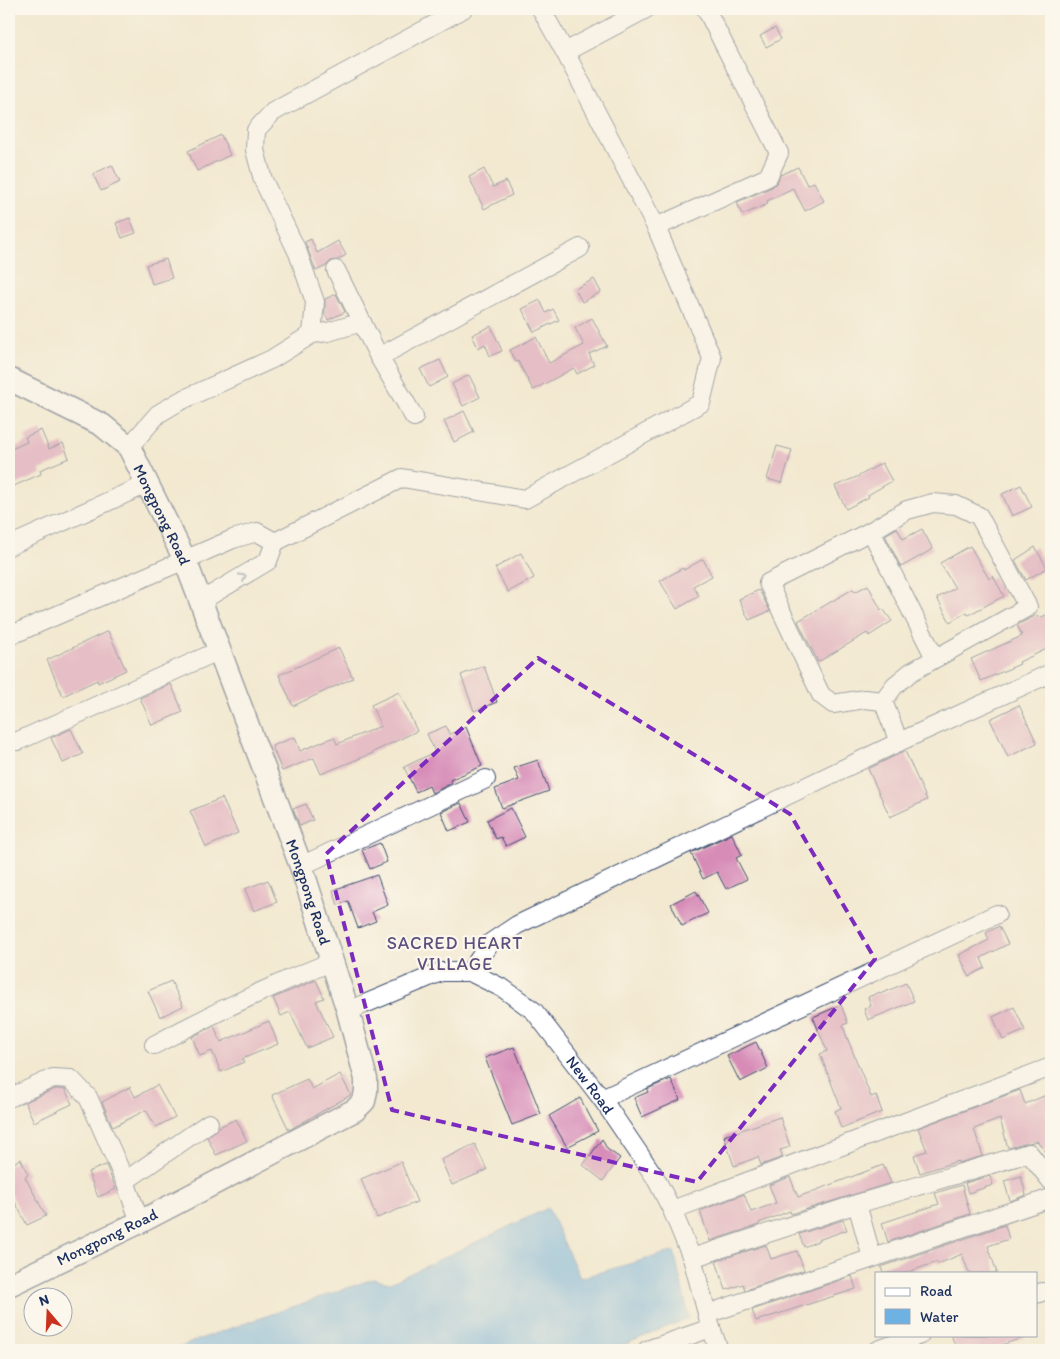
<svg xmlns="http://www.w3.org/2000/svg" width="1060" height="1359" viewBox="0 0 1060 1359" font-family="Itim,sans-serif">
<rect width="100%" height="100%" fill="#fbf7ec"/>
<filter id="ink" filterUnits="userSpaceOnUse"><feTurbulence type="fractalNoise" baseFrequency=".02" numOctaves="2"/><feDisplacementMap in="SourceGraphic" scale="10" xChannelSelector="R" yChannelSelector="G"/><feConvolveMatrix kernelMatrix="1 2 1 2 8 2 1 2 1" color-interpolation-filters="sRGB"/></filter>
<filter id="wash" filterUnits="userSpaceOnUse"><feTurbulence type="fractalNoise" baseFrequency=".0096" numOctaves="4" result="noise"/><feDisplacementMap in="SourceGraphic" scale="20" xChannelSelector="R" yChannelSelector="G"/><feGaussianBlur stdDeviation="1.12" result="paint"/><feColorMatrix in="noise" values="0 0 0 0 0 0 0 0 0 0 0 0 0 0 0 0 0 1.4 0 .05"/><feComposite in="paint" operator="in"/></filter>
<g filter="url(#wash)">
<rect width="100%" height="100%" fill="#f3e9d1"/>
<!-- water -->
<path fill="#6eb1e3" stroke="#4470a0" d="M548 1208 580 1278 674 1251 689 1318 611 1350H174L197 1340 373 1279 390 1283Z"/>
<g id="blocks">
<!-- building -->
<path fill="#d78cb8" d="M775 28 781 39 766 47 760 36Z
M221 135 230 155 197 171 188 151Z
M112 165 120 182 101 191 93 174Z
M798 167 807 185 814 182 824 201 805 211 793 188 767 201 768 204 742 215 737 202 772 187 777 182 780 175Z
M484 169 493 187 506 181 512 195 484 209 469 177Z
M130 218 136 233 122 238 116 223Z
M311 239 317 253 338 241 346 255 338 260 331 261 326 266 316 271 305 242Z
M166 259 172 278 152 284 146 265Z
M594 279 601 292 582 302 575 289Z
M336 294 345 312 328 320 325 314V299Z
M540 300 546 313 553 309 559 320 534 332 522 309Z
M592 318 607 346 589 354 594 365 577 374 574 368 533 390 518 361 516 362 510 350 536 337 549 363 584 345 575 328Z
M491 326 502 351 490 356 485 344 478 348 472 335Z
M440 360 448 377 429 387 420 369Z
M469 375 480 397 463 406 452 384Z
M464 411 474 432 454 442 444 421Z
M41 430 49 449 63 443 69 458 40 470 41 474 9 488V450L27 442 25 437Z
M777 446 792 450 782 483 767 479Z
M882 463 892 481 868 495 869 497 846 509 835 486 859 476Z
M1021 485 1032 507 1012 516 1002 494Z
M897 528 903 539 922 529 933 549 901 567 885 535Z
M970 546 989 579 993 576 1004 596 968 615 967 612 950 622 937 598 955 588 940 563Z
M1035 547 1047 568 1026 580 1015 560Z
M521 553 534 578 508 592 495 568Z
M703 559 712 576 693 586 699 596 677 609 660 581 683 568 684 570Z
M868 585 881 610 883 609 892 621 869 636 867 633 818 662 798 621 853 589 855 592Z
M759 590 770 611 749 620 739 599Z
M1051 613V647L1019 662 1020 664 981 681 971 659 1022 636 1017 625 1037 615 1039 618Z
M108 631 126 670 98 683 97 680 63 696 47 660Z
M339 648 353 678 293 706 279 675Z
M484 666 497 702 474 711 461 675Z
M171 684 183 712 152 725 140 698Z
M399 692 417 731 373 752V753L321 774 314 758 282 771 272 746 295 737 300 751 334 737 337 744 381 726 371 705Z
M1019 705 1037 743 1008 757 990 719Z
M446 726 450 734 466 727 482 766 450 780 452 783 432 793 429 786 416 792 404 767 435 752 427 734Z
M71 729 83 754 63 763 51 738Z
M905 751 927 800 890 817 868 769Z
M538 760 549 791 502 808 495 789 519 780 514 768Z
M222 798 238 833 206 847 190 811Z
M461 803 470 822 449 831 441 812Z
M306 804 313 820 300 826 293 809Z
M511 808 525 837 506 846 501 837 496 839 487 820Z
M732 834 742 855 736 858 747 879 726 889 717 872 703 879 691 853Z
M380 843 387 862 370 869 362 850Z
M377 875 388 905 372 912 376 921 358 928 348 901 338 905 333 890Z
M268 880 277 902 254 911 245 889Z
M696 891 708 913 682 926 671 904Z
M999 926 1008 944 981 958 985 968 969 976 959 955 989 940 986 933Z
M316 980 324 998 316 1001 333 1037 307 1048 290 1012 281 1016 273 998Z
M171 981 183 1006 160 1017 148 991Z
M906 983 914 1001 868 1020 864 1009 871 1006 868 997 880 992V994Z
M841 1005 848 1023 843 1025 846 1035 871 1097 876 1095 882 1112 841 1128 835 1111 841 1108 820 1054 827 1051 813 1017Z
M1014 1007 1025 1030 1003 1040 993 1017Z
M269 1021 278 1044 242 1059 244 1062 221 1072 212 1051 200 1056 192 1037 214 1026 221 1042Z
M756 1042 768 1068 740 1082 727 1056Z
M514 1047 541 1114 512 1125 485 1058Z
M340 1074 351 1095 289 1130 272 1095 307 1079 312 1089Z
M671 1079 680 1100 642 1117 634 1098 648 1092 647 1089Z
M157 1085 175 1117 156 1127 146 1110 113 1127 102 1102 130 1087 135 1097Z
M55 1089H65L72 1104 34 1122 25 1102Z
M1020 1090 1025 1104 1051 1093V1159L1037 1141 1008 1148 1000 1119 974 1129 983 1156 958 1163V1161L920 1173 914 1155 927 1151 918 1128Z
M580 1098 598 1131 567 1147 549 1116Z
M780 1117 790 1147 780 1150 783 1157 761 1165 758 1157 734 1166 724 1136Z
M236 1119 247 1141 216 1155 207 1137 219 1127Z
M602 1139 607 1149 620 1158 603 1181 583 1165Z
M475 1144 487 1170 452 1185 441 1160Z
M21 1159 28 1175 25 1177 46 1216 27 1225 9 1190V1165Z
M401 1162 417 1202 377 1218 361 1179Z
M106 1165 116 1189 98 1197 88 1172Z
M883 1165 891 1183 791 1214 790 1211 759 1223V1225L710 1241 700 1211 744 1194 751 1212 776 1203 769 1185 790 1177 798 1197Z
M990 1176 993 1185 968 1193 965 1183Z
M1021 1176 1026 1195 1010 1201 1004 1181Z
M962 1185 970 1214 888 1242 882 1223 939 1204 935 1193Z
M843 1220 847 1230 818 1240V1241L804 1247 799 1234Z
M1005 1225 1009 1239 988 1246 997 1273H969L962 1254 938 1264 937 1262 905 1273H883L881 1267Z
M766 1245 771 1259 797 1251 804 1270 745 1290 743 1284 726 1290 716 1261Z
M852 1276 856 1289 756 1321 752 1310Z
M951 1335H1025V1337L996 1347 997 1350H957Z"/>
</g>
</g>
<g filter="url(#ink)">
<use href="#blocks" fill-opacity="0" stroke="#3b4b6f" stroke-width="1"/>
<g fill="none" stroke-linecap="round" stroke-linejoin="round">
<!-- minor casing -->
<g stroke="#3b4b6f" stroke-width="20">
<g id="minor">
<path d="M565 52 646 9"/>
<path d="M656 227 768 177 779 153 706 9"/>
<path d="M336 270 379 357 414 417"/>
<path d="M312 334 328 332 362 322"/>
<path d="M379 357 580 248"/>
<path d="M129 447 158 414 180 401 272 359 312 334 315 302 298 253 263 180 255 150 256 130 273 112 463 9"/>
<path d="M871 531 935 658"/>
<path d="M275 542 402 478 525 499 701 403 712 358 656 227 565 52 541 9"/>
<path d="M9 546 147 484"/>
<path d="M9 636 233 539 257 532 275 542 268 561 201 601"/>
<path d="M883 701 865 699 833 704 821 695 768 583 871 531 907 510 933 503 956 505 979 516 1028 607 911 672 895 685 883 701 899 742"/>
<path d="M18 741 218 651"/>
<path d="M301 866 486 779"/>
<path d="M470 972 490 943 517 925 899 742 1051 673"/>
<path id="s1" d="M348 1011 441 972H470L504 989 534 1011 602 1099 655 1177 672 1210 692 1258 711 1328 719 1350"/>
<path d="M154 1045C211 1014 270 986 331 962"/>
<path d="M9 1098 53 1078 71 1079 88 1097 125 1181 140 1222"/>
<path d="M602 1099 997 914"/>
<path d="M125 1181 209 1123"/>
<path d="M857 1204 872 1258"/>
<path d="M672 1210 1051 1067"/>
<path d="M692 1258 857 1204 1029 1153 1051 1181"/>
<path d="M1036 1294 1042 1292"/>
<path d="M707 1314 1051 1198"/>
<path d="M647 1350 711 1328"/>
<path d="M878 1350 920 1335"/>
</g>
</g>
<!-- major casing -->
<g stroke="#3b4b6f" stroke-width="25">
<g id="major">
<path id="s2" d="M9 379 102 425 129 447 185 560 301 866 348 1011 366 1079V1091L364 1101 355 1110 140 1222 9 1285"/>
</g>
</g>
<!-- minor -->
<use href="#minor" stroke="#fff" stroke-width="18"/>
<!-- major -->
<use href="#major" stroke="#fff" stroke-width="22"/>
</g>
<!-- one-way arrows -->
<defs><path id="oneway-chevron" d="M-2-3.5L2.5 0L-2 3.5" fill="none" stroke-width="1.6" stroke-linecap="round" stroke-linejoin="round" transform="scale(1.25)"/></defs>
<use stroke="#8d97ae" href="#oneway-chevron" transform="translate(243 577) rotate(-30)"/>
</g>
<!-- marked area -->
<path d="M0 0H1060V1359H0ZM538 658 790 814 875 959 697 1182 392 1110 326 854Z" fill="#f3e9d1" fill-opacity=".55" fill-rule="evenodd"/>
<path fill="none" stroke="#7b2cbf" stroke-width="4" stroke-dasharray="10 6" stroke-linejoin="round" d="M538 658 790 814 875 959 697 1182 392 1110 326 854Z"/>
<g text-anchor="middle" dominant-baseline="central" stroke-width="4.5" stroke-linejoin="round" paint-order="stroke">
<!-- street labels -->
<g font-size="16" fill="#1b2f5e" stroke="#fbf7ec">
<text stroke="none"><textPath href="#s2" startOffset="214">Mongpong Road</textPath></text>
<text stroke="none"><textPath href="#s2" startOffset="619">Mongpong Road</textPath></text>
<text stroke="none"><textPath href="#s1" startOffset="298">New Road</textPath></text>
<text transform="translate(107 1237) rotate(-26)">Mongpong Road</text>
</g>
<!-- neighbourhood labels -->
<g font-size="18" letter-spacing="1" fill="#5d507e" stroke="#fbf7ec">
<text x="455" y="943">SACRED HEART<tspan x="455" dy="21">VILLAGE</tspan></text>
</g>
</g>
<!-- margin -->
<rect width="1060" height="1359" fill="none" stroke="#fbf7ec" stroke-width="30"/>
<!-- legend -->
<rect x="875" y="1272" width="162" height="65" fill="#fbf7ec" stroke="#a1a7b3"/>
<rect x="885" y="1288" width="25" height="8" fill="#ffffff" stroke="#a1a7b3"/>
<text x="920" y="1296" font-size="15" fill="#1b2f5e">Road</text>
<rect x="885" y="1309" width="25" height="15" fill="#6eb1e3" stroke="#a1a7b3"/>
<text x="920" y="1322" font-size="15" fill="#1b2f5e">Water</text>
<!-- north arrow -->
<g transform="translate(48 1312) rotate(341)"><circle r="24" fill="#fbf7ec" stroke="#a1a7b3"/>
<path d="M0-4L9 19L0 12L-9 19Z" fill="#c8321e"/>
<text y="-8" font-size="14" font-weight="bold" text-anchor="middle" fill="#1b2f5e">N</text>
</g>
</svg>
